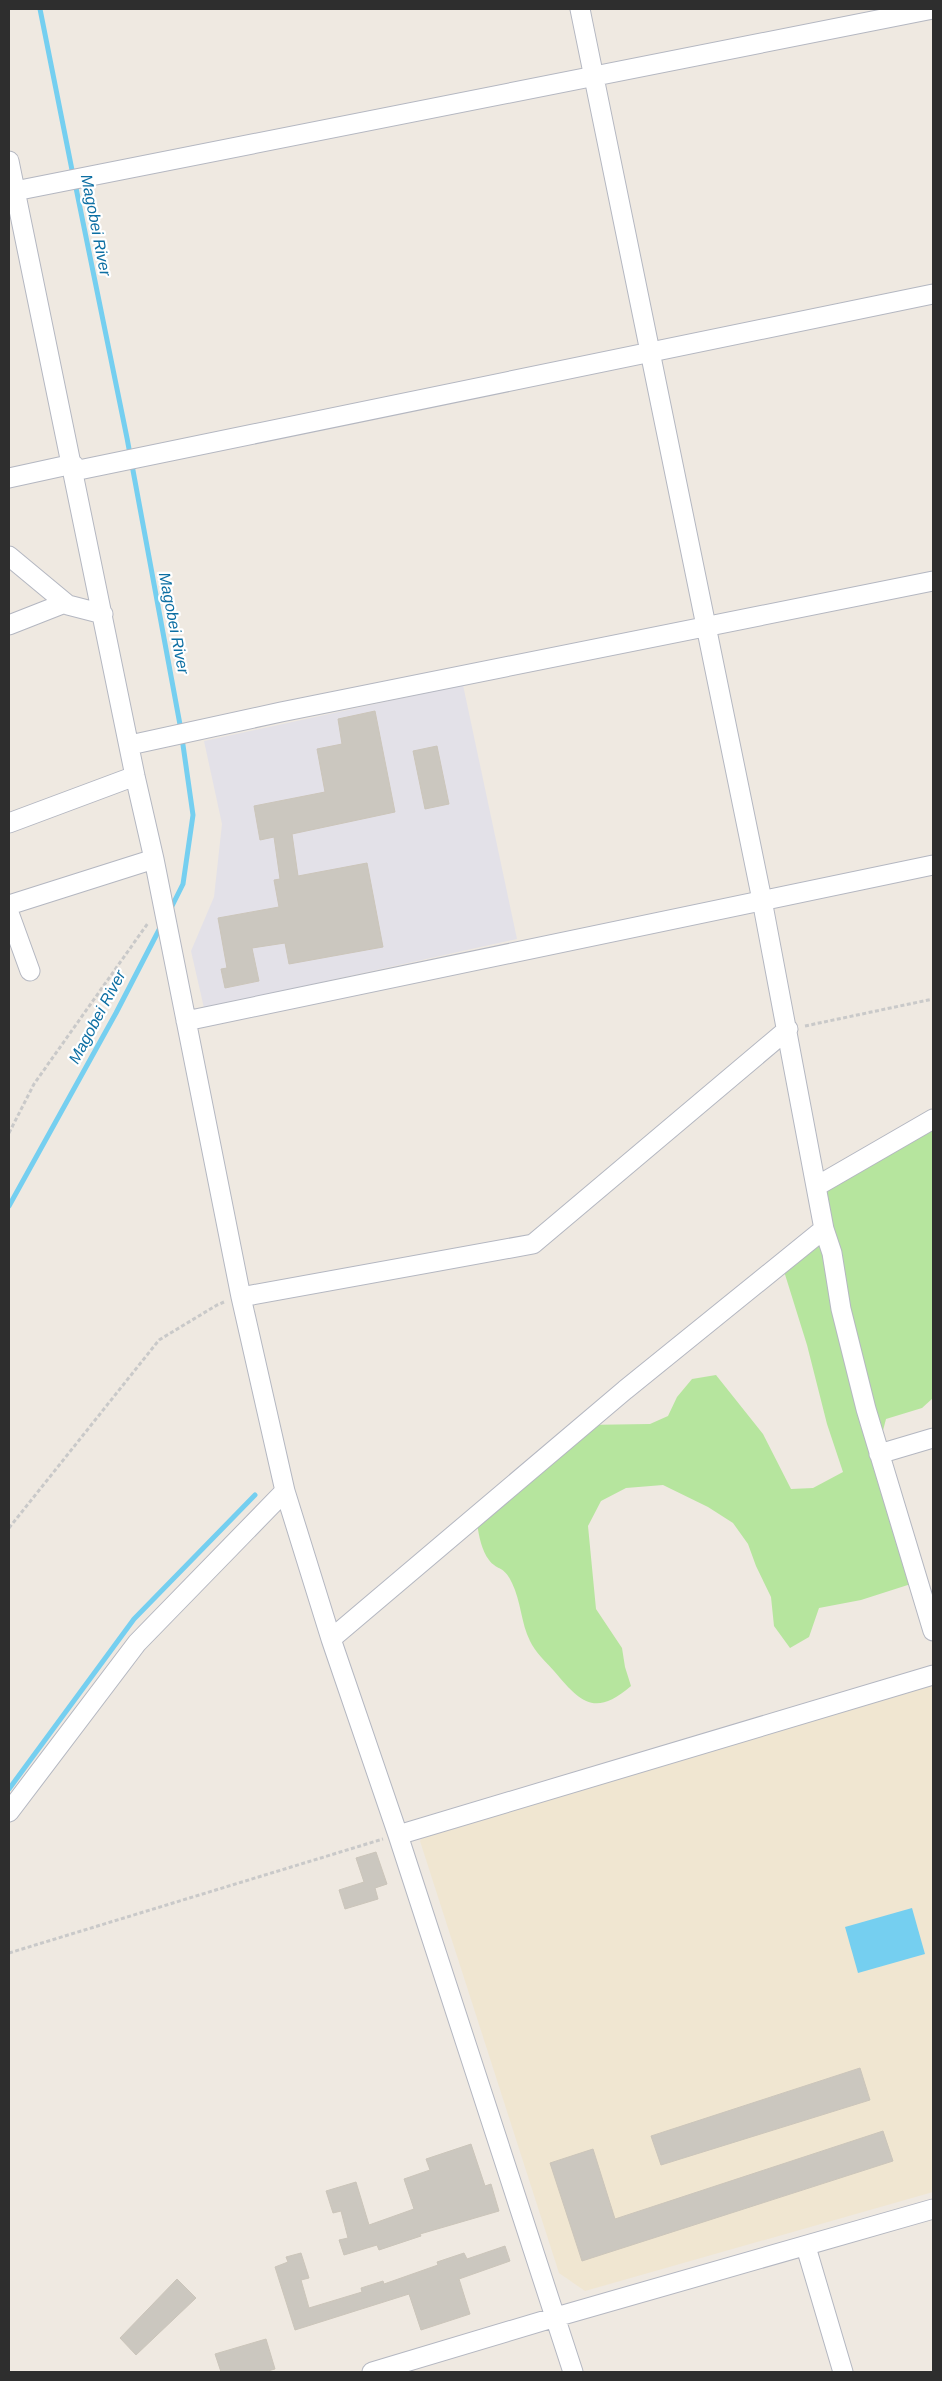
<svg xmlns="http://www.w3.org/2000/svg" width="942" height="2381" viewBox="0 0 942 2381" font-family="Helvetica,sans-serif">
<rect width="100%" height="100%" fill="#efe9e1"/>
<!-- industrial -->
<path fill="#e3e1e8" d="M463 685 517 939 204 1008 191 951 214 897 222 824 204 741Z"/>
<!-- education -->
<path fill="#f0e6d1" d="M933 1680V2192L585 2291 559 2273 420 1841 423 1837Z"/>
<!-- green -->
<path fill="#b6e59e" d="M933 1130V1398L922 1408 886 1419 875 1461 914 1583 861 1600 819 1608 809 1637 790 1648 774 1626 771 1597 756 1566 748 1544 733 1523 708 1507 663 1485 626 1488 601 1501 588 1526 596 1609 622 1648 625 1667 631 1686C595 1717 581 1703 554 1671 546 1662 535 1652 530 1641 521 1623 521 1601 512 1583 504 1565 497 1571 489 1560 480 1548 478 1530 476 1516L583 1425 650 1424 668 1416 677 1397 692 1379 716 1375 763 1434 791 1489 813 1488 843 1472 827 1424 807 1345 783 1268 831 1230 823 1193 836 1181Z"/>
<!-- water -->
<path fill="#75cff0" d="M912 1908 925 1954 858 1973 845 1927Z"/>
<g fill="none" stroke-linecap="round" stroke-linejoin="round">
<!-- stream -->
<path stroke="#75cff0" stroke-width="5" d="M40 9 73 175
M75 183 127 438 181 730
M170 910 183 884 193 815 182 738
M9 1206 116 1013 161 926
M9 1789 134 1619 255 1495"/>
</g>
<!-- building -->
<path fill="#cbc7bf" stroke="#cbc5ba" d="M375 711 395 812 292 834 298 876 367 863 383 947 289 964 285 943 252 948 259 981 225 988 221 969 227 968 218 918 279 907 274 880 280 879 274 837 260 840 254 806 325 792 317 749 342 744 338 719Z
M437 746 449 804 425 809 413 751Z
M376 1852 387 1884 375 1888 378 1899 345 1909 339 1890 364 1882 356 1858Z
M860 2068 870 2100 661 2165 651 2136Z
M883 2131 893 2161 582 2261 550 2163 593 2149 615 2219Z
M471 2144 485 2186 491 2184 499 2211 420 2234 421 2236 379 2250 377 2245 344 2255 339 2240 348 2238 341 2211 333 2213 326 2191 356 2182 369 2225 414 2209 404 2179 430 2170 426 2159Z
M505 2246 510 2261 459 2279 470 2314 421 2330 409 2294 295 2330 275 2267 288 2262 286 2257 301 2253 309 2278 301 2280 309 2308 362 2292 361 2288 383 2281 384 2284 438 2265 437 2262 464 2253 467 2259Z
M177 2279 196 2298 136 2355 120 2338Z
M266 2339 275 2369 264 2372H221L215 2354Z"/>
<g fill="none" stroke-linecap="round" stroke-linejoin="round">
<!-- minor casing -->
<g stroke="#b4b7c1" stroke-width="21">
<path id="minor" d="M580 9 762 900 824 1229 832 1253 841 1309 866 1409 933 1631
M9 161 135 776 154 859 241 1297 285 1491 331 1639 398 1835 573 2372
M15 191 933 9
M74 471 933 294
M9 478 73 464
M9 556 68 605 103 614
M9 625 65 603
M130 745 281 712 933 581
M9 823 135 776
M9 905 154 859
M9 913 30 971
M186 1021 933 865
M817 1186 933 1119
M241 1297 533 1244 788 1029
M879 1454 933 1438
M331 1639 625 1390 824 1229
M9 1812 137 1643 285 1491
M398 1835 933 1675
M806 2247 843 2372
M372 2372 556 2317 933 2209"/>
</g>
<!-- path -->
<path stroke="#c9c9c9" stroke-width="3" stroke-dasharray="4 2.5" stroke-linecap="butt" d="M805 1026 933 999
M9 1133 34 1084 148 923
M9 1528 159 1340 217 1305 224 1302
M9 1953 383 1839"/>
<!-- minor -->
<use href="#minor" stroke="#fff" stroke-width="19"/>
</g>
<g text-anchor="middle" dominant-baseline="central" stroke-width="4.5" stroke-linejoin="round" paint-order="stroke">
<!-- water labels -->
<g font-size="16" font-style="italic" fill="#0d6fa3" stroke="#fff">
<text transform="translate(96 225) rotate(79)">Magobei River</text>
<text transform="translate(174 623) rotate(79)">Magobei River</text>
<text transform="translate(97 1017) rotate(-62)">Magobei River</text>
</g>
</g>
<!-- border -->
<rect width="942" height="2381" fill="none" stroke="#2e2e2e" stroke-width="20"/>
</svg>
